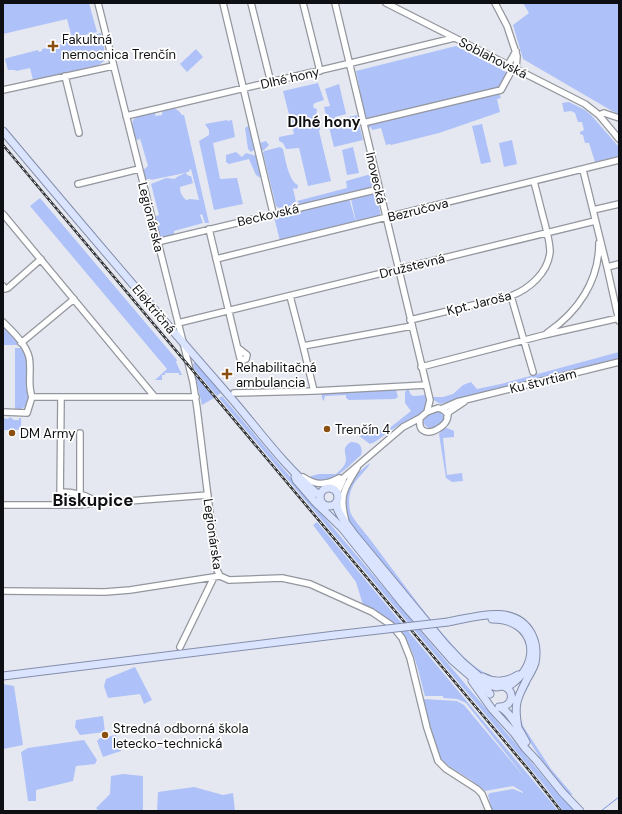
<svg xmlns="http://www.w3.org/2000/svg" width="622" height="814" viewBox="0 0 622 814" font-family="'DM Sans',sans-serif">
<rect width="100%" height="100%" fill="#e5e8f0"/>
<!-- green -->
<path fill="#aec1f8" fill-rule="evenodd" d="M3 3H89L97 32 72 38 67 19 3 34Z
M523 3H619V115L523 59 513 25 529 13Z
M101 33 106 58 104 61 99 65 33 80 30 68 16 71 15 70H8L5 59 7 58 38 50 39 52 42 51V49L65 43V41Z
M456 46 508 73 499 90 366 121 364 111 362 112C361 104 363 100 357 93L360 91 356 71Z
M196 49 203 57 187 72 180 64Z
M318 83 324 100 315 103 313 105 314 108 317 109 316 116 320 129 319 131 331 181 308 186 299 148 286 149 283 143 279 141V137L294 134 283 91Z
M339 84 346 114 335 117V120L357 115 363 140 334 147 324 107 330 106 325 89Z
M499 93 501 98 497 99 500 112 439 133 391 145 390 144 386 145 381 128 372 130 371 127 368 128 367 125Z
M569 102 585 110 591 115 619 147V156L595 162 589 143H585L583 135 580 134V132L584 130 582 122H578L575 113 571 111 564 112 562 103Z
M163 105C170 107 178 108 182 115H184L209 223H205L202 214 200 215 203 223 174 231V235L161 238 159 237 153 217 159 215 151 184 166 178 176 179 175 178 185 173 151 180V179H145L142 171 148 166 140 138 139 140 134 139 131 131 133 120 147 109 156 111 155 116 162 115ZM191 169 199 200 190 199 186 200C182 196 180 193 180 187L193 183 191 176H189L185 173 190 171 189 170Z
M227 120V121L232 120 235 137 213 143 220 179 237 178 243 204 214 210 199 141 209 135V130L205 124Z
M482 124 491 162 481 164 472 126Z
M248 126 253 129 254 137 253 142 260 143 266 141 269 145 263 151 259 146 251 152 248 149 245 128Z
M512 140 517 164 504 167 499 143Z
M280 147 283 149C285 158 289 182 298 185L297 189 293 188 296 202 294 205 279 208 276 206 263 153 264 151Z
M353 147 359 173 347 175 342 150Z
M236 152 242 157 246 153 257 156 261 174 260 178 256 175 249 159 229 164 226 162V155Z
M371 174 374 186 371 189 301 205 297 201 347 188 346 181Z
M372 194 376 196 377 198 381 216 356 222 351 199Z
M40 198 177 360 176 362 182 375H179V373H165V375H162V380H155L167 369 30 206Z
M349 198 356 223 280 241 274 217Z
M3 323 22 345H3Z
M15 348H25L29 359V399L28 405 21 409H15Z
M619 352V358L440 404 434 400 433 397H443L453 394 463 385 471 382 477 389 501 384Z
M194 363H196L221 393 217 396 194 369 193 364Z
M195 375 214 398 202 405Z
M408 388 411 395 414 396 426 395C428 400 429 406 426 410 417 420 404 422 393 429 385 433 379 441 370 444L358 435 349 432 387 430 411 411 405 403V392Z
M394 389 396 390 398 397 395 399 349 400 346 398V395L325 396 324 400 323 401 321 393Z
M222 396 559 795 575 811H563L544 785 485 714 219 398Z
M435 411H440C451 420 437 428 428 428L423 423 424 418Z
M10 417 14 420H19V418H21V429L15 430H3V418L8 419Z
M447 428 454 431V437L443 438 447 475 462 473 463 481 452 482 446 478 439 434 443 429Z
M351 442C360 442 363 447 361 455 348 466 330 489 311 478V476L319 474H336C339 471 343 468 345 464 349 455 339 449 351 442Z
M370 463C368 468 365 470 361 475 351 485 347 497 350 511 351 517 364 531 369 538 395 572 422 611 451 643 461 654 473 668 488 674 498 679 507 678 516 672L518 673C508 680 497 681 486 676 460 664 440 633 422 611 398 582 374 553 351 524 338 495 346 481 370 463Z
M317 522 551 802 558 811H492L488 795 490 793 513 789 523 793V792L513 786 485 791 471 780 450 767 441 759 434 741 423 699 457 701 464 705 526 779 466 703 457 699 443 698V696H425C418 670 414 644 395 625 387 616 374 611 363 605L356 582 313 525Z
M135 667 152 700 144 704 140 694 108 698 104 686 106 679Z
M528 682 530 684 519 703V711L523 726 551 769 573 795 569 794C554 777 518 732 517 711 517 700 522 691 528 682Z
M3 684 14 686 23 745 3 749Z
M103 716 105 732 80 735 75 727 76 720Z
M116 735 121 751 103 757 97 741 100 738Z
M84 740 97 760 95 764 76 766 73 781 36 790V801H28L21 752 28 748Z
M123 774 143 776V811H99L96 808 110 794 111 776Z
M194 787 223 795 233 793 235 811H157L158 792Z"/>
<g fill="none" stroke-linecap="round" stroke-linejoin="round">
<!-- stream -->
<path stroke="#7891e5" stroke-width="1" d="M601 811 619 797"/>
<!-- minor casing -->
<g stroke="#93969d" stroke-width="8">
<path id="minor" d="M98 3 193 382 197 408 217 570 220 576 229 580 282 578 310 584 372 612 391 625 402 638 410 658 427 728 438 761 446 769 477 789 482 794 489 811
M223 3 273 213
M251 3 271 83
M303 3 320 71
M335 3 430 400 427 412
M386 3 585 104 599 115 619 139
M495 3 507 26 517 56 516 69
M508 65 516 51
M65 76 79 133
M3 90 113 66
M599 115 604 113 619 118
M126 116 347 64 454 38
M363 123 501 90 513 68
M583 170 607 267 619 321
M78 184 139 169
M593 210 619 204
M3 214 154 396
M209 229 240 358 244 360 246 359 247 355 238 348
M157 242 379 189
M216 259 619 160
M607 267 619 264
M3 286 5 289 8 288 41 259
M290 296 303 346 314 391
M511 296 533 372
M410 320 511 296C529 289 548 273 550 252 550 242 547 233 545 224 541 210 538 196 534 182
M3 322C12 331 26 344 29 357 32 370 27 384 32 397
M178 323 595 221
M547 333C578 312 599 281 599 243
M21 343 74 299
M303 346 412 326
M421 367 544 335 619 318
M234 393 314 391 426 385
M438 408C469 416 415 451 420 418L427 412Z
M441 409 457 402 619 362
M3 412 27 413 32 397H196
M447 417 449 412 464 402
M303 477C316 486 326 485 339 478
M330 488 335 485 403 427 420 418
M60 492C70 492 90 494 95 503
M337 493 343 480
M80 495V433
M3 505H76L208 495
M60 505 61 397
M346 522C339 497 343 490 357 468
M3 591 105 592 130 590 220 576
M180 647 214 577"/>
</g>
<!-- major casing -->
<g stroke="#848eab" stroke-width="9">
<path id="major" d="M3 131C76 218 150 305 225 391 256 426 283 466 320 496
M295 477 296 480 315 502 342 528 403 604 452 660 488 691 490 694
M320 497a9 9 0 1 1 18 0a9 9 0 1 1-18 0Z
M336 503C337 514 348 525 354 534L445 644 462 662 489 685 496 687 503 686C515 690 514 705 501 707
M492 619C537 619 544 665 507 687
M448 622C475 617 514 603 531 633 536 642 537 653 535 663 533 669 530 674 527 679 516 700 514 705 518 728
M3 676 335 635
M483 677C494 683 507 682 518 675
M472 681 492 709 514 733 525 748 537 761 562 792 580 811
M499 707C509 709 521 733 526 742"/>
</g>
<!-- minor -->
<use href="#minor" stroke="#fff" stroke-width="5.5"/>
<!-- major -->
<use href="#major" stroke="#dbe4fe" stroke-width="7"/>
<!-- rail casing -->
<g stroke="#323437" stroke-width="2.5">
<path id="rail" d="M3 145 528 769 561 811"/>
</g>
<!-- rail -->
<use href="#rail" stroke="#fff" stroke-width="1" stroke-dasharray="3" stroke-linecap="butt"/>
<!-- major-bridge casing -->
<g stroke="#848eab" stroke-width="9" stroke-linecap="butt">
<path id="major-bridge" d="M335 635 448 622"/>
</g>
<!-- major-bridge -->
<use href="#major-bridge" stroke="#dbe4fe" stroke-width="7"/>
</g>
<!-- markers -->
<g fill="#8b4f0f" stroke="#fff" stroke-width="1.5">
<path d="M51 40h4v4h4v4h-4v4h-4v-4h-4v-4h4z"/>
<path d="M225 368h4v4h4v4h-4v4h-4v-4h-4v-4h4z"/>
<circle cx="327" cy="429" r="4"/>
<circle cx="12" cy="433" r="4"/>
<circle cx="105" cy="735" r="4"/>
</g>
<g text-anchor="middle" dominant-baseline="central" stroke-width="3.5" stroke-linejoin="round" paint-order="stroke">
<!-- poi labels -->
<g font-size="13" fill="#0e0f12" stroke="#fff" text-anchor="start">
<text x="62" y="39">Fakultná<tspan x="62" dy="15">nemocnica Trenčín</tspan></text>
<text x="236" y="367">Rehabilitačná<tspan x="236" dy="15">ambulancia</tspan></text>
<text x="335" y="429">Trenčín 4</text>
<text x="20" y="433">DM Army</text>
<text x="113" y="728">Stredná odborná škola<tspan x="113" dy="15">letecko-technická</tspan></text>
</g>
<!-- street labels -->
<g font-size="13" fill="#0e0f12" stroke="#fff">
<text transform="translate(493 58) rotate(27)">Soblahovská</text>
<text transform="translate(290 78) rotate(-13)">Dlhé hony</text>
<text transform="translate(376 178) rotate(77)">Inovecká</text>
<text transform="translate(418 210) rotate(-14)">Bezručova</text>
<text transform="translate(268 215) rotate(-13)">Beckovská</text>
<text transform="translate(151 217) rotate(76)">Legionárska</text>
<text transform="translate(412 266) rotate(-14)">Družstevná</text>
<text transform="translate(479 303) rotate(-14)">Kpt. Jaroša</text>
<text transform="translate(154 309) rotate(50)">Električná</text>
<text transform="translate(543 381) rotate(-14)">Ku štvrtiam</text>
<text transform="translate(213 534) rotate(82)">Legionárska</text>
</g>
<!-- quarter labels -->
<g font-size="15" font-weight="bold" fill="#0e0f12" stroke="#fff">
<text x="324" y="122">Dlhé hony</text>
</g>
<!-- district labels -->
<g font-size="17" font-weight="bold" fill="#0e0f12" stroke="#fff">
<text x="93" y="500">Biskupice</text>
</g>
</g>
<!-- border -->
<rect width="622" height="814" fill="none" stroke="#0e0f12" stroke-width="8"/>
</svg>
